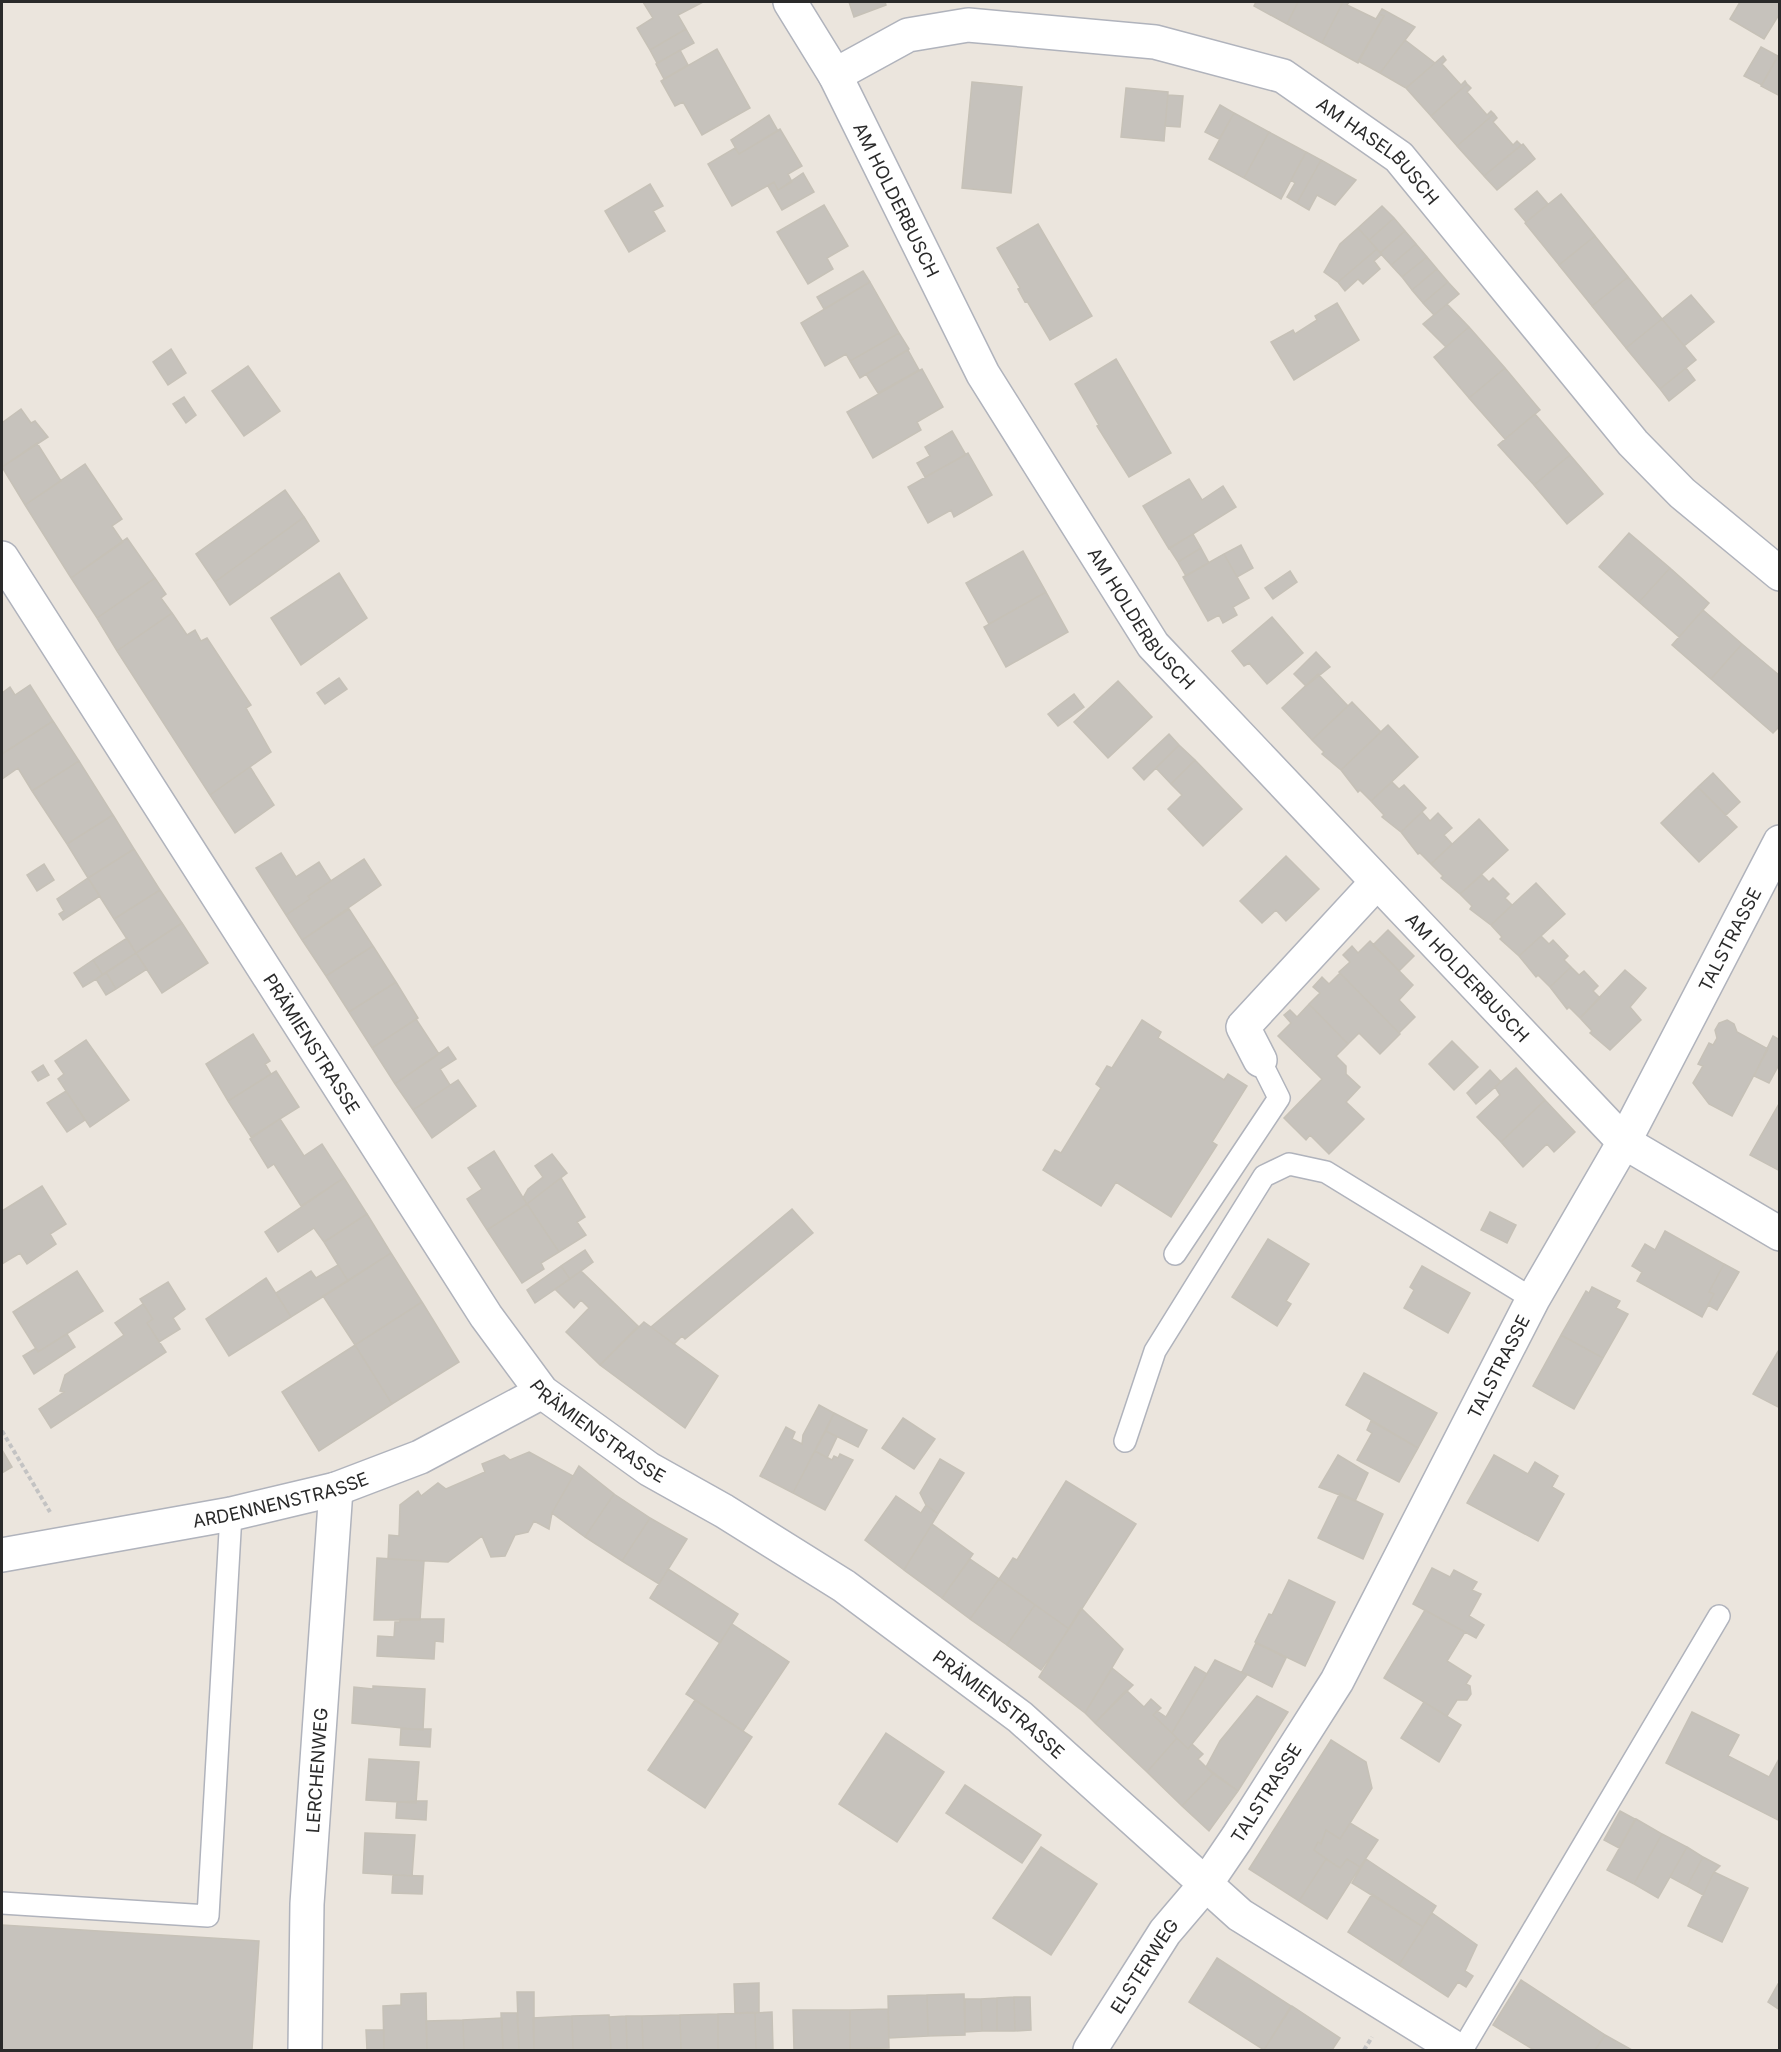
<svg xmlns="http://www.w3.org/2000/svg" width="1781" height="2052" viewBox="0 0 1781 2052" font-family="Inter,sans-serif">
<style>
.building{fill:#c6c2bc;stroke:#c6c1b7;stroke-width:1.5}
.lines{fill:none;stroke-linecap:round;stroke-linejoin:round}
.service-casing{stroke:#b0b3bc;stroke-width:24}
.minor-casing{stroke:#b0b3bc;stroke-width:36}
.tertiary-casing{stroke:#b0b3bc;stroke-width:36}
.path{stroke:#c3c3c3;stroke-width:4;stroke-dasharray:4.5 3;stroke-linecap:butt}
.service{stroke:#fff;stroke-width:21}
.minor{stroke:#fff;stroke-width:33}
.tertiary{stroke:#fff;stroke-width:33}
.labels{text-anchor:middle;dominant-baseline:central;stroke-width:6;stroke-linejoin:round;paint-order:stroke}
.street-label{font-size:18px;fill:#2a2a2a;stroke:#fff}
</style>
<rect width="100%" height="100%" fill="#ebe5dd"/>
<!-- building -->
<path class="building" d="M643 2H703L678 15 686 29 650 50 637 28 653 18Z
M849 2H885L886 5 854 17Z
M1256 2H1298L1287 24 1254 6Z
M1298 2H1343L1322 43 1287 24Z
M1343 2H1349L1347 5 1376 19 1379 14 1384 16 1358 63 1322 43Z
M1740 2H1780V13L1764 39 1730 19Z
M1382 9 1415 27 1380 73 1358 61 1384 16 1379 14Z
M686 29 694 43 657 63 650 50Z
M1405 40 1435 63 1406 88 1380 73Z
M1761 47 1778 56 1762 85 1744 76Z
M717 49 750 108 702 135 683 102 675 106 661 81Z
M680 50 688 65 664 79 656 64Z
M1443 56 1446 60 1442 64 1461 85 1465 81 1467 84 1431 116 1406 88Z
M1778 56 1780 57V96L1761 86Z
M972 82 1022 87 1011 193 962 188Z
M1467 84 1471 88 1467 92 1487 115 1491 111 1494 114 1457 146 1431 116Z
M1126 88 1168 92 1164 141 1121 137Z
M1168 95 1183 96 1180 127 1165 126Z
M1220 105 1234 113 1219 139 1205 132Z
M1234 113 1269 132 1244 178 1209 159Z
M1494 114 1497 118 1493 122 1513 145 1517 141 1521 145 1484 176 1457 146Z
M769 115 778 131 739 154 731 140Z
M780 129 802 166 788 174 792 182 778 190 774 182 732 206 708 164 735 148 739 154Z
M1269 132 1306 152 1281 199 1244 178Z
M1523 144 1535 159 1497 190 1484 176Z
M1306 152 1321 160 1297 203 1287 197 1295 183 1291 180Z
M1321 160 1356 180 1335 205 1317 195 1309 210 1297 203Z
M803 173 814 192 782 210 768 186 774 182 778 190Z
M650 184 663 206 653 211 665 231 629 252 605 211Z
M1537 191 1548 204 1526 222 1515 209Z
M1561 194 1595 236 1559 265 1525 223Z
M824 205 848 246 827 258 833 269 808 284 777 232Z
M1382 206 1394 218 1369 240 1358 228Z
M1394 218 1405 231 1380 253 1369 240Z
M1038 224 1092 316 1050 340 1027 301 1025 302 1018 289 1020 288 997 248Z
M1358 228 1377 249 1338 282 1324 272 1340 244Z
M1405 231 1416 244 1391 265 1380 253Z
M1595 236 1628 277 1592 306 1559 265Z
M1416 244 1427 257 1402 277 1391 265Z
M1377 249 1382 254 1374 261 1380 269 1363 284 1358 279 1345 291 1338 282Z
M1427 257 1437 269 1412 290 1402 277Z
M1437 269 1448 282 1423 303 1412 290Z
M863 271 870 282 824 309 817 297Z
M1628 277 1662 319 1626 348 1592 306Z
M870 282 899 333 850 361 846 354 825 366 801 323Z
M1448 282 1459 294 1434 315 1423 303Z
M1691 295 1714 322 1684 346 1662 319Z
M1337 303 1359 340 1294 380 1271 342 1293 330 1295 334 1317 320 1315 316Z
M1447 304 1469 327 1446 347 1423 324Z
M1662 319 1696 360 1660 389 1626 348Z
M1469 327 1505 368 1469 398 1434 357Z
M899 333 909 349 860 378 850 361Z
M171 349 186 373 168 385 153 362Z
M908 350 919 370 878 393 866 374Z
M1116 359 1171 453 1129 477 1097 426 1099 425 1075 384Z
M248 366 280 411 244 436 212 391Z
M1505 368 1540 410 1505 439 1469 398Z
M1686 368 1695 380 1669 401 1660 389Z
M922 369 943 407 917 422 921 430 873 458 847 412Z
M184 397 196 415 186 423 173 404Z
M21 409 31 423 35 421 48 437 2 467V423Z
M1535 414 1570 455 1534 485 1498 445Z
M952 431 966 455 925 477 917 463 930 456 925 447Z
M37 443 61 481 25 505 2 467Z
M968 453 992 495 954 517 951 510 928 523 908 487Z
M1570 455 1603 494 1567 524 1534 485Z
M85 464 122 519 112 526 123 542 71 578 25 505Z
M1189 479 1202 500 1223 486 1236 507 1169 549 1143 506Z
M285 490 304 517 215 582 196 554Z
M304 517 319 541 230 605 215 582Z
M1629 533 1670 568 1639 602 1599 567Z
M1193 534 1201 548 1178 562 1169 548Z
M127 538 155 578 97 618 71 578Z
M1241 545 1253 568 1237 577 1224 554Z
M1201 548 1209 563 1186 576 1178 562Z
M1023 551 1046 592 989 624 966 583Z
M1224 554 1249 598 1233 607 1237 615 1223 623 1219 615 1208 621 1183 577Z
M1670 568 1709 603 1679 637 1639 602Z
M1290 571 1297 582 1273 599 1265 588Z
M339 573 367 618 301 665 271 618Z
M155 578 166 594 161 598 172 613 117 651 97 618Z
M1046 592 1068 632 1006 667 984 627Z
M1703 610 1742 644 1711 679 1672 645Z
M172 613 187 635 195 630 201 641 207 638 251 705 246 708 271 752 210 795 117 651Z
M1272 617 1303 653 1267 684 1249 663 1244 666 1232 651Z
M1742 644 1780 676V726L1773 733 1711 679Z
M1316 652 1330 667 1306 686 1294 674Z
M1318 674 1348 706 1312 740 1282 708Z
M339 678 347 689 325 704 317 693Z
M1118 681 1152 717 1108 758 1074 722Z
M30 685 53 721 2 754V693L10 687 15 695Z
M1074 694 1084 707 1058 726 1048 714Z
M1352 702 1381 732 1341 770 1322 754 1324 752 1312 740Z
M53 721 79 761 32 791 18 768 2 779V754Z
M1388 725 1418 757 1371 801 1360 790 1358 792 1341 770Z
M1169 734 1179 745 1144 780 1133 768Z
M1179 745 1195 760 1171 784 1156 768Z
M1195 760 1242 809 1203 846 1168 809 1182 795 1171 784Z
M79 761 113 815 67 844 32 791Z
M250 767 274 805 235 833 210 795Z
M1713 773 1740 802 1726 815 1698 787Z
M1392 782 1399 789 1404 785 1426 808 1401 832 1382 817 1384 815 1371 801Z
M1698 787 1737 827 1699 862 1661 823Z
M1422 812 1430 821 1438 813 1452 828 1444 835 1452 844 1431 864 1420 853 1418 854 1401 832Z
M113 815 134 849 88 878 67 844Z
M1479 819 1508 850 1460 894 1441 878 1443 876 1431 864Z
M134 849 160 890 114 919 88 878Z
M281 853 296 877 319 862 331 881 308 896 310 899 286 915 256 868Z
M1286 856 1319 889 1286 921 1276 910 1262 923 1240 901Z
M364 859 381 885 302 940 286 915 310 899 308 896Z
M44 864 54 880 37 891 27 875Z
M1482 875 1489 882 1493 878 1509 894 1505 898 1512 905 1491 925 1470 909 1472 906 1460 894Z
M88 878 100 896 63 920 59 914 64 911 57 899Z
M1536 883 1565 914 1519 956 1500 939 1502 937 1491 925Z
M160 890 182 923 136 953 114 919Z
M349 909 373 946 326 976 302 940Z
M182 923 208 963 162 993 136 953Z
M1388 930 1414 956 1399 971 1373 945Z
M1541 936 1549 944 1553 940 1568 956 1564 960 1571 967 1550 987 1538 975 1536 977 1519 956Z
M127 938 136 953 103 975 93 960Z
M1370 941 1413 985 1399 1000 1415 1017 1399 1033 1339 972 1350 962 1343 955 1352 946 1358 953Z
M373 946 396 982 349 1012 326 976Z
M136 953 147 969 116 989 106 972Z
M93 960 103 975 83 987 74 973Z
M1571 967 1579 975 1584 971 1598 986 1593 991 1600 998 1580 1018 1569 1007 1567 1009 1550 987Z
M1625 970 1646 988 1630 1007 1641 1020 1610 1050 1590 1033 1592 1031 1580 1018Z
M106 972 116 989 106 995 96 979Z
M1340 973 1400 1034 1380 1054 1359 1033 1348 1044 1309 1004 1320 993 1313 987 1322 977 1329 984Z
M396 982 418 1018 372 1048 349 1012Z
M1309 1004 1348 1044 1336 1056 1346 1066V1074L1360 1087 1346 1102 1364 1119 1329 1154 1310 1135 1306 1140 1284 1118 1322 1079 1278 1036 1291 1023 1284 1015 1290 1010 1297 1017Z
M416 1019 439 1054 395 1084 372 1048Z
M1142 1020 1161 1032 1158 1038 1224 1080 1228 1074 1247 1086 1212 1142 1217 1145 1171 1217 1116 1182 1101 1206 1043 1170 1055 1150 1061 1153 1101 1088 1096 1084 1107 1066 1112 1068Z
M1727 1020 1734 1024 1737 1032 1768 1049 1732 1116 1709 1104 1693 1083 1703 1066 1698 1064 1709 1043 1713 1045 1717 1038 1715 1030 1719 1023Z
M253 1034 270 1061 265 1064 271 1074 228 1101 206 1064Z
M1773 1036 1780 1040V1063L1769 1083 1754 1076Z
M86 1040 129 1100 90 1127 58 1079 64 1074 55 1061Z
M1452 1041 1478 1067 1454 1090 1429 1064Z
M448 1047 456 1059 440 1069 450 1085 413 1110 395 1084Z
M43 1065 49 1075 38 1081 32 1072Z
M1516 1068 1545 1100 1501 1142 1477 1117 1500 1095 1495 1087Z
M1490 1070 1501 1082 1476 1104 1467 1093Z
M276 1071 299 1107 251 1137 228 1101Z
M458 1080 476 1106 432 1138 413 1110Z
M66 1091 85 1120 67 1132 47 1103Z
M1545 1100 1575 1132 1554 1152 1547 1144 1523 1167 1501 1142Z
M1780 1102V1171L1750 1155Z
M280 1119 304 1156 322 1144 344 1178 301 1206 274 1164 268 1168 250 1139Z
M494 1151 527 1204 487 1230 467 1199 482 1189 468 1168Z
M552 1154 567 1173 527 1204 523 1198 528 1189 543 1177 535 1166Z
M344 1178 367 1214 324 1242 314 1228 278 1252 265 1232Z
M561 1178 585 1217 577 1222 586 1235 559 1252 527 1204Z
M42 1186 66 1224 50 1234 56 1244 27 1264 20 1253 2 1264V1211Z
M527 1204 559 1252 541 1263 544 1269 522 1283 487 1230Z
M792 1209 813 1233 685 1339 682 1336 674 1344 651 1327Z
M1490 1212 1516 1225 1507 1243 1481 1230Z
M367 1214 391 1253 348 1281 324 1242Z
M1665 1231 1724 1264 1709 1292 1714 1294 1702 1317 1637 1281 1642 1272 1632 1266 1645 1244 1655 1250Z
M1268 1239 1309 1264 1286 1301 1291 1304 1277 1326 1232 1297Z
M585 1250 593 1262 570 1279 561 1266Z
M391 1253 422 1302 355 1345 323 1296Z
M1724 1264 1739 1272 1717 1310 1708 1305 1714 1294 1709 1292Z
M338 1265 348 1281 291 1317 276 1293 311 1271 316 1278Z
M561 1266 570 1279 535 1303 527 1290Z
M1422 1266 1470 1293 1448 1333 1404 1308 1414 1290 1410 1287Z
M77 1271 103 1311 38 1352 13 1312Z
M581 1271 638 1326 600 1365 566 1332 589 1308 581 1300 574 1308 555 1289Z
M266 1278 291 1317 229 1356 206 1319Z
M168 1282 185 1309 173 1318 180 1329 159 1342 147 1323 153 1319 140 1299Z
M1592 1287 1620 1301 1616 1308 1628 1314 1603 1358 1561 1335 1586 1291 1589 1293Z
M422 1302 459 1362 392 1404 355 1345Z
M143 1304 153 1319 147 1323 166 1352 51 1428 39 1409 64 1392 60 1391 65 1375 124 1335 115 1323Z
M644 1322 718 1376 685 1428 600 1365Z
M67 1334 75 1347 34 1374 23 1356 36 1348 38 1352Z
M1561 1335 1603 1358 1574 1409 1533 1386Z
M355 1345 392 1404 319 1451 282 1392Z
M1780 1348V1408L1753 1394Z
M1364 1373 1437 1413 1418 1448 1346 1405Z
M819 1405 834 1413 793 1493 760 1476 786 1427 795 1432 792 1439 802 1444 803 1435Z
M834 1413 867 1430 858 1447 826 1431Z
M903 1418 935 1439 914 1469 882 1448Z
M1371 1421 1418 1448 1399 1482 1357 1460 1372 1433 1367 1430Z
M826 1431 837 1437 827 1458 815 1451Z
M2 1450 12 1467 2 1473Z
M815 1451 832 1460 834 1456 838 1458 840 1454 853 1460 825 1510 793 1493Z
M529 1452 573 1476 552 1513 549 1529 534 1521 528 1532 515 1535 505 1556 491 1557 482 1536 448 1562 388 1559 389 1535 399 1536 400 1505 418 1491 421 1496 438 1483 446 1489 485 1472 482 1464 504 1455 510 1460Z
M1338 1455 1368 1473 1355 1501 1319 1487Z
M1494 1455 1528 1474 1535 1462 1558 1476 1552 1487 1564 1494 1538 1541 1467 1503Z
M940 1459 964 1473 938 1514 926 1505 920 1493Z
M579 1466 614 1494 585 1537 552 1513Z
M1066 1481 1136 1524 1069 1629 999 1579 1013 1558 1017 1560Z
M1340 1493 1383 1514 1363 1559 1318 1538Z
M614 1494 650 1518 622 1561 585 1537Z
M896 1496 921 1513 926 1505 938 1514 904 1570 865 1540Z
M650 1518 687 1539 659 1584 622 1561Z
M932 1524 973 1554 942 1598 904 1570Z
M377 1558 424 1561 420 1620H374Z
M970 1559 999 1579 970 1619 942 1598Z
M1432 1568 1450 1577 1454 1570 1477 1582 1472 1590 1481 1594 1469 1616 1484 1625 1476 1638 1413 1604Z
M668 1569 738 1614 720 1643 650 1598Z
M999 1579 1035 1605 1007 1645 970 1619Z
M1289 1580 1335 1602 1305 1666 1255 1642 1269 1614 1272 1615Z
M1035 1605 1069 1629 1041 1670 1007 1645Z
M1081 1608 1123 1649 1085 1713 1039 1677Z
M1425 1610 1465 1632 1447 1661 1471 1676 1466 1684 1470 1686 1471 1694 1467 1700H1457L1447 1716 1384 1678Z
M400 1619H444L443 1642 435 1641 434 1659 377 1656 378 1636 394 1637 395 1622H400Z
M732 1624 789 1662 743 1731 686 1694Z
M1256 1643 1286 1658 1272 1687 1242 1672Z
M1215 1660 1247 1675 1188 1749 1172 1733Z
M1195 1667 1207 1674 1172 1733 1153 1715 1157 1711 1166 1717Z
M1112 1668 1133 1685 1095 1723 1085 1713Z
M373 1686 425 1689 423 1730 352 1723 354 1687 373 1689Z
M1126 1690 1144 1707 1151 1699 1161 1708 1153 1715 1177 1738 1147 1772 1095 1723Z
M1257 1696 1288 1712 1238 1791 1206 1767 1220 1741Z
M695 1700 752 1737 705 1808 648 1770Z
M1424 1702 1461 1725 1439 1762 1401 1738Z
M1692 1712 1739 1735 1728 1756 1769 1777 1780 1757V1821L1666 1763Z
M401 1729H431L430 1747 400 1745Z
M886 1733 944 1772 897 1842 839 1804Z
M1177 1738 1188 1749 1192 1744 1203 1754 1198 1759 1213 1774 1182 1806 1147 1772Z
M1331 1740 1366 1762 1372 1788 1340 1839 1326 1830 1321 1844 1318 1842 1314 1850 1326 1859 1299 1901 1249 1869Z
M369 1759 419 1762 416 1803 366 1800Z
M1213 1774 1238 1791 1209 1831 1182 1806Z
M965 1785 1041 1835 1022 1863 946 1813Z
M417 1801H427L426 1820 396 1818 397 1802Z
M1620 1811 1635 1819 1619 1848 1604 1840Z
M1636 1819 1662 1834 1634 1884 1607 1870Z
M1350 1823 1378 1840 1360 1867 1347 1859 1340 1868 1314 1850 1318 1842 1321 1844 1326 1830 1340 1839Z
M365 1833 415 1835 412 1876 363 1873Z
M1662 1834 1687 1847 1658 1898 1634 1884Z
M1041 1847 1097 1884 1051 1955 993 1918Z
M1687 1847 1703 1857 1687 1886 1670 1877Z
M1703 1857 1720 1866 1714 1872 1703 1895 1687 1886Z
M1326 1859 1340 1868 1347 1859 1360 1867 1327 1919 1299 1901Z
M1366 1859 1436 1906 1423 1927 1352 1883Z
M1714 1872 1748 1888 1722 1942 1688 1926Z
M393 1875 423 1876 422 1894 392 1893Z
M1372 1894 1423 1927 1399 1965 1348 1932Z
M1432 1913 1477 1945 1465 1971 1473 1976 1466 1987 1458 1982 1448 1997 1399 1965Z
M2 1925 259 1941 252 2050H2Z
M1217 1958 1291 2006 1264 2050 1189 2002Z
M1521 1980 1605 2035 1595 2050H1534L1493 2025Z
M759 1983V2012L735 2013 734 1984Z
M1778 1984 1780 1985V2010L1768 2002Z
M517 1992H534V2050H519Z
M426 1993 427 2050H384L383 2006 401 2005V1994Z
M964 1994 965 2035 928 2036 927 1995Z
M927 1995 928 2036 889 2038 888 1996Z
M1014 1997 1015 2031H997V1998Z
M1014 1997H1030L1031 2030 1015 2031Z
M997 1998V2031H982L981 1999Z
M965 1999H981L982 2031 965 2032Z
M1292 2006 1340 2038 1332 2050H1264Z
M888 2009 889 2048 850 2049V2010Z
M793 2010H850V2049L794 2050Z
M772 2012 773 2050H756L755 2013Z
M501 2013H517L519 2050H503Z
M755 2013 756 2050H718V2014Z
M718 2014V2050H681L680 2015Z
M609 2015 611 2050H573L572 2016Z
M680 2015 681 2050H643L642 2016Z
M572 2016 573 2050H534L533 2018Z
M626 2016 627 2050H611L609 2017Z
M626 2016H642L643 2050H627Z
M502 2018 503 2050H464L463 2020Z
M463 2020 464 2050H427L426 2021Z
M366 2030H384V2050H367Z
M1605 2035 1632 2050H1595Z"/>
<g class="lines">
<defs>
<path id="service" d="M1175 1254 1279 1098 1260 1060
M1125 1441 1155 1351 1264 1176 1289 1164 1326 1172 1533 1299
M2 1903 208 1916 231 1514
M1462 2050 1719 1616"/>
<g id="minor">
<path id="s1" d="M790 2 835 75 983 374 1153 645 1624 1142 1780 1234"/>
<path id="s2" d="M835 75 908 35 968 25 1155 42 1283 76 1399 157 1633 443 1682 493 1780 574"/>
<path d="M1260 1060 1243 1027 1377 882"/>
<path id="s3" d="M2 1555 231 1514 336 1489 420 1457 542 1392"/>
<path id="s4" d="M305 2050 307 1904 336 1489"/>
<path id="s5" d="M1090 2050 1165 1932 1205 1885 1237 1838 1337 1681 1533 1299 1624 1142 1780 842"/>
</g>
<g id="tertiary">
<path id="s6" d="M2 558 486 1316 542 1392 649 1469 724 1511 844 1586 1020 1717 1240 1915 1458 2050"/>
</g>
</defs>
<!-- service casing -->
<use href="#service" class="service-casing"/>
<!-- minor casing -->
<use href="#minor" class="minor-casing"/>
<!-- tertiary casing -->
<use href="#tertiary" class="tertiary-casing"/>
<!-- path -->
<path class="path" d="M2 1431 50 1512
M1364 2050 1372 2037"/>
<!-- service -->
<use href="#service" class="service"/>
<!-- minor -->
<use href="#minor" class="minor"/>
<!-- tertiary -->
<use href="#tertiary" class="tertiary"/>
</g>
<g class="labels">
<!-- street labels -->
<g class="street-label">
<text stroke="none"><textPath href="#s2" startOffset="586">AM HASELBUSCH</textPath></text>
<text stroke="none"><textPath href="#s1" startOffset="225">AM HOLDERBUSCH</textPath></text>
<text stroke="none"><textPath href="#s1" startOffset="711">AM HOLDERBUSCH</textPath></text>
<text stroke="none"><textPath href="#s5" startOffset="1284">TALSTRASSE</textPath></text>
<text stroke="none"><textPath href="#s1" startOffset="1197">AM HOLDERBUSCH</textPath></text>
<text stroke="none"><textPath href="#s6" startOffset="576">PRÄMIENSTRASSE</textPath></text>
<text stroke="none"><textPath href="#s5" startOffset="798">TALSTRASSE</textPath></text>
<text stroke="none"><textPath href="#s6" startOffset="1062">PRÄMIENSTRASSE</textPath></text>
<text stroke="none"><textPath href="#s3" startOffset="284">ARDENNENSTRASSE</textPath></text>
<text stroke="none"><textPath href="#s6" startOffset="1548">PRÄMIENSTRASSE</textPath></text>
<text stroke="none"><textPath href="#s4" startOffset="280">LERCHENWEG</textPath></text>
<text stroke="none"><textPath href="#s5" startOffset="312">TALSTRASSE</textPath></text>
<text stroke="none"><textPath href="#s5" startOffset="100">ELSTERWEG</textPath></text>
</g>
</g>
<!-- border -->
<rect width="1781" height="2052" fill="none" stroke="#2a2a2a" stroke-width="6"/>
</svg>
